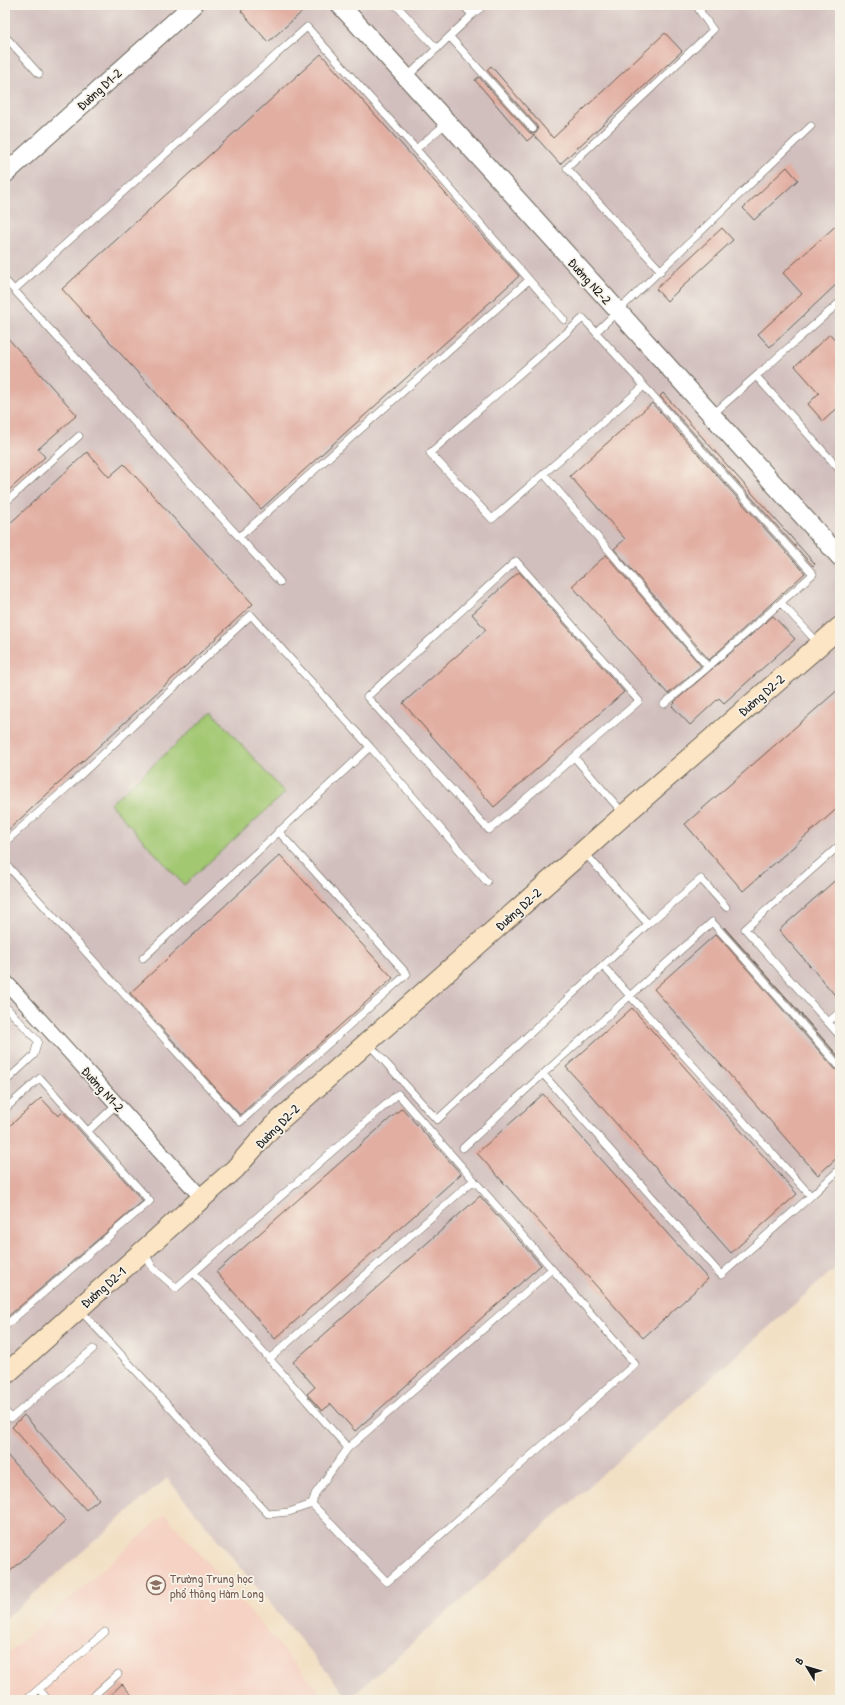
<svg xmlns="http://www.w3.org/2000/svg" width="845" height="1705" viewBox="0 0 845 1705" font-family="'Patrick Hand',sans-serif">
<style>
.built{fill:#f5d2c3}
.industrial{fill:#d1bfbd}
.green{fill:#a2c872;stroke:#5f7247}
.building{fill:#e2aea2}
.lines{fill:none;stroke-linecap:round;stroke-linejoin:round}
.service-casing{stroke:#676157;stroke-width:8}
.minor-casing{stroke:#676157;stroke-width:16}
.tertiary-casing{stroke:#676157;stroke-width:20}
.secondary-casing{stroke:#676157;stroke-width:22}
.service{stroke:#fff;stroke-width:7}
.minor{stroke:#fff;stroke-width:14}
.tertiary{stroke:#fff;stroke-width:18}
.secondary{stroke:#fce5c4;stroke-width:20}
.labels{text-anchor:middle;dominant-baseline:central;stroke-width:3.5;stroke-linejoin:round;paint-order:stroke}
.street-label{font-size:13px;fill:#1c1c1c;stroke:#f7f3e8}
.education-label{font-size:13px;fill:#785e54;stroke:#f7f3e8;text-anchor:start}
</style>
<rect width="100%" height="100%" fill="#f7f3e8"/>
<filter id="ink" filterUnits="userSpaceOnUse"><feTurbulence type="fractalNoise" baseFrequency=".025" numOctaves="2"/><feDisplacementMap in="SourceGraphic" scale="8" xChannelSelector="R" yChannelSelector="G"/><feConvolveMatrix kernelMatrix="1 2 1 2 8 2 1 2 1" color-interpolation-filters="sRGB"/></filter>
<filter id="wash" filterUnits="userSpaceOnUse"><feTurbulence type="fractalNoise" baseFrequency=".012" numOctaves="4" result="noise"/><feDisplacementMap in="SourceGraphic" scale="16" xChannelSelector="R" yChannelSelector="G"/><feGaussianBlur stdDeviation="0.9" result="paint"/><feColorMatrix in="noise" values="0 0 0 0 0 0 0 0 0 0 0 0 0 0 0 0 0 1.4 0 .05"/><feComposite in="paint" operator="in"/></filter>
<g filter="url(#wash)">
<rect width="100%" height="100%" fill="#f2e0c5"/>
<!-- built -->
<path class="built" d="M165 1514 327 1700H5V1656Z"/>
<!-- industrial -->
<path class="industrial" d="M5 5H840V1264L349 1699 167 1478 5 1619Z"/>
<!-- green -->
<path class="green" d="M212 712 285 793 184 885 110 804Z"/>
<g id="blocks">
<!-- building -->
<path class="building" d="M248 5H310L268 42 241 11Z
M665 33 682 51 560 164 534 135 527 141 475 80 479 77 529 132 532 134 536 133 538 130 537 126 487 70 491 66 553 138Z
M321 54 519 276 261 509 62 289Z
M787 167 798 180 754 220 743 208Z
M840 222V281L770 347 758 334 802 294 783 273Z
M722 228 733 240 667 301 656 289Z
M830 334 840 345V406L823 421 808 404 819 393 795 366Z
M5 335 77 415 38 449 45 457 5 494Z
M663 393 815 564 813 566 660 396Z
M652 403 805 573 709 660 614 549 625 539 570 476Z
M87 452 109 477 124 464 253 604 5 833V528Z
M606 555 701 666 668 694 572 586Z
M519 572 624 692 494 807 403 703 486 630 472 614Z
M773 616 795 639 724 703 719 698 690 725 672 706 675 703 674 702Z
M840 688V806L743 891 685 824Z
M280 855 393 978 240 1115 130 993Z
M840 876V1001L779 930Z
M724 927 840 1058V1059L724 928Z
M716 934 836 1070 840 1072V1155L818 1175 654 989Z
M632 1008 797 1194 731 1253 566 1067Z
M543 1094 708 1279 643 1338 477 1153Z
M41 1098 58 1116 63 1112 143 1201 5 1319V1130Z
M402 1108 461 1174 275 1339 216 1272Z
M480 1196 541 1265 355 1431 331 1404 322 1411 307 1394 315 1387 293 1362Z
M24 1415 99 1499 86 1510 12 1427Z
M5 1453 66 1521 5 1576Z
M122 1684 136 1700H105Z"/>
</g>
</g>
<g filter="url(#ink)">
<use href="#blocks" fill-opacity="0" stroke="#676157" stroke-width="1"/>
<g class="lines">
<defs>
<path id="service" d="M396 5 437 49
M472 15 484 5
M5 36 39 74
M450 37 533 129
M407 77 472 15 463 5
M416 149 448 122
M661 271 567 168 713 30 699 10 705 5
M5 280 280 582
M14 290 307 27 416 149 564 320
M596 332 811 126
M756 376 840 470
M644 386 492 519 430 453 583 318 813 574 708 667 664 704
M712 415 840 302
M544 474 708 667
M5 503 79 436
M239 537 529 280
M781 603 819 644
M370 747 487 882
M574 757 489 830 367 697 516 561 639 701 574 757 624 814
M5 842 70 785 251 615 370 747 143 958
M840 845 745 929 840 1036
M5 863 240 1122 407 974 278 831
M648 924 701 879 726 907
M5 1006 38 1041 34 1055 5 1082
M828 1022 840 1012
M368 1043 437 1120 648 924 584 852
M543 1074 712 922 840 1067
M5 1109 40 1078 150 1201 5 1326
M88 1131 117 1104
M463 1148 543 1074 721 1275 811 1196 603 966
M811 1196 840 1169
M144 1252 153 1268 176 1288 398 1094 552 1269 348 1448 194 1273
M80 1310 268 1514 289 1512 312 1504
M269 1359 474 1180
M5 1411 11 1418 93 1349
M348 1448 315 1494 312 1504 387 1582 635 1364 552 1269
M39 1689 48 1700
M26 1700 105 1632
M89 1700 118 1674"/>
<path id="minor" d="M5 981 202 1198"/>
<path id="tertiary" d="M340 5C508 187 673 373 840 557
M5 174 193 5"/>
<path id="secondary" d="M5 1375 202 1198 235 1169 272 1127 624 815 840 627"/>
</defs>
<!-- service casing -->
<use href="#service" class="service-casing"/>
<!-- minor casing -->
<use href="#minor" class="minor-casing"/>
<!-- tertiary casing -->
<use href="#tertiary" class="tertiary-casing"/>
<!-- secondary casing -->
<use href="#secondary" class="secondary-casing"/>
<!-- service -->
<use href="#service" class="service"/>
<!-- minor -->
<use href="#minor" class="minor"/>
<!-- tertiary -->
<use href="#tertiary" class="tertiary"/>
<!-- secondary -->
<use href="#secondary" class="secondary"/>
</g>
</g>
<!-- icons -->
<defs>
<symbol id="school-ring" viewBox="-11 -11 22 22"><circle r="9.5" fill="#f7f3e8" stroke="#8d6e63" stroke-width="1.5"/><path d="M0-5L7-2L0 1L-7-2ZM-4 1L0 2.5L4 1V4Q0 6-4 4Z" fill="#8d6e63"/></symbol>
</defs>
<g fill-rule="evenodd">
<use href="#school-ring" x="145" y="1574" width="22" height="22"/>
</g>
<g class="labels">
<!-- street labels -->
<g class="street-label">
<text transform="translate(99 89) rotate(-42)">Đường D1-2</text>
<text transform="translate(590 281) rotate(48)">Đường N2-2</text>
<text transform="translate(761 695) rotate(-41)">Đường D2-2</text>
<text transform="translate(518 909) rotate(-42)">Đường D2-2</text>
<text transform="translate(103 1089) rotate(48)">Đường N1-2</text>
<text transform="translate(277 1126) rotate(-45)">Đường D2-2</text>
<text transform="translate(103 1287) rotate(-41)">Đường D2-1</text>
</g>
<!-- education labels -->
<g class="education-label">
<text x="170" y="1578">Trường Trung học<tspan x="170" dy="15">phổ thông Hàm Long</tspan></text>
</g>
</g>
<!-- margin -->
<rect width="845" height="1705" fill="none" stroke="#f7f3e8" stroke-width="20"/>
<!-- north arrow -->
<g transform="translate(807 1667) rotate(308)" stroke="#f7f3e8" stroke-width="3" paint-order="stroke">
<path d="M0-3L7 15L0 10L-7 15Z" fill="#1c1c1c"/>
<text y="-6" font-size="11" font-weight="bold" text-anchor="middle" fill="#1c1c1c">B</text>
</g>
</svg>
